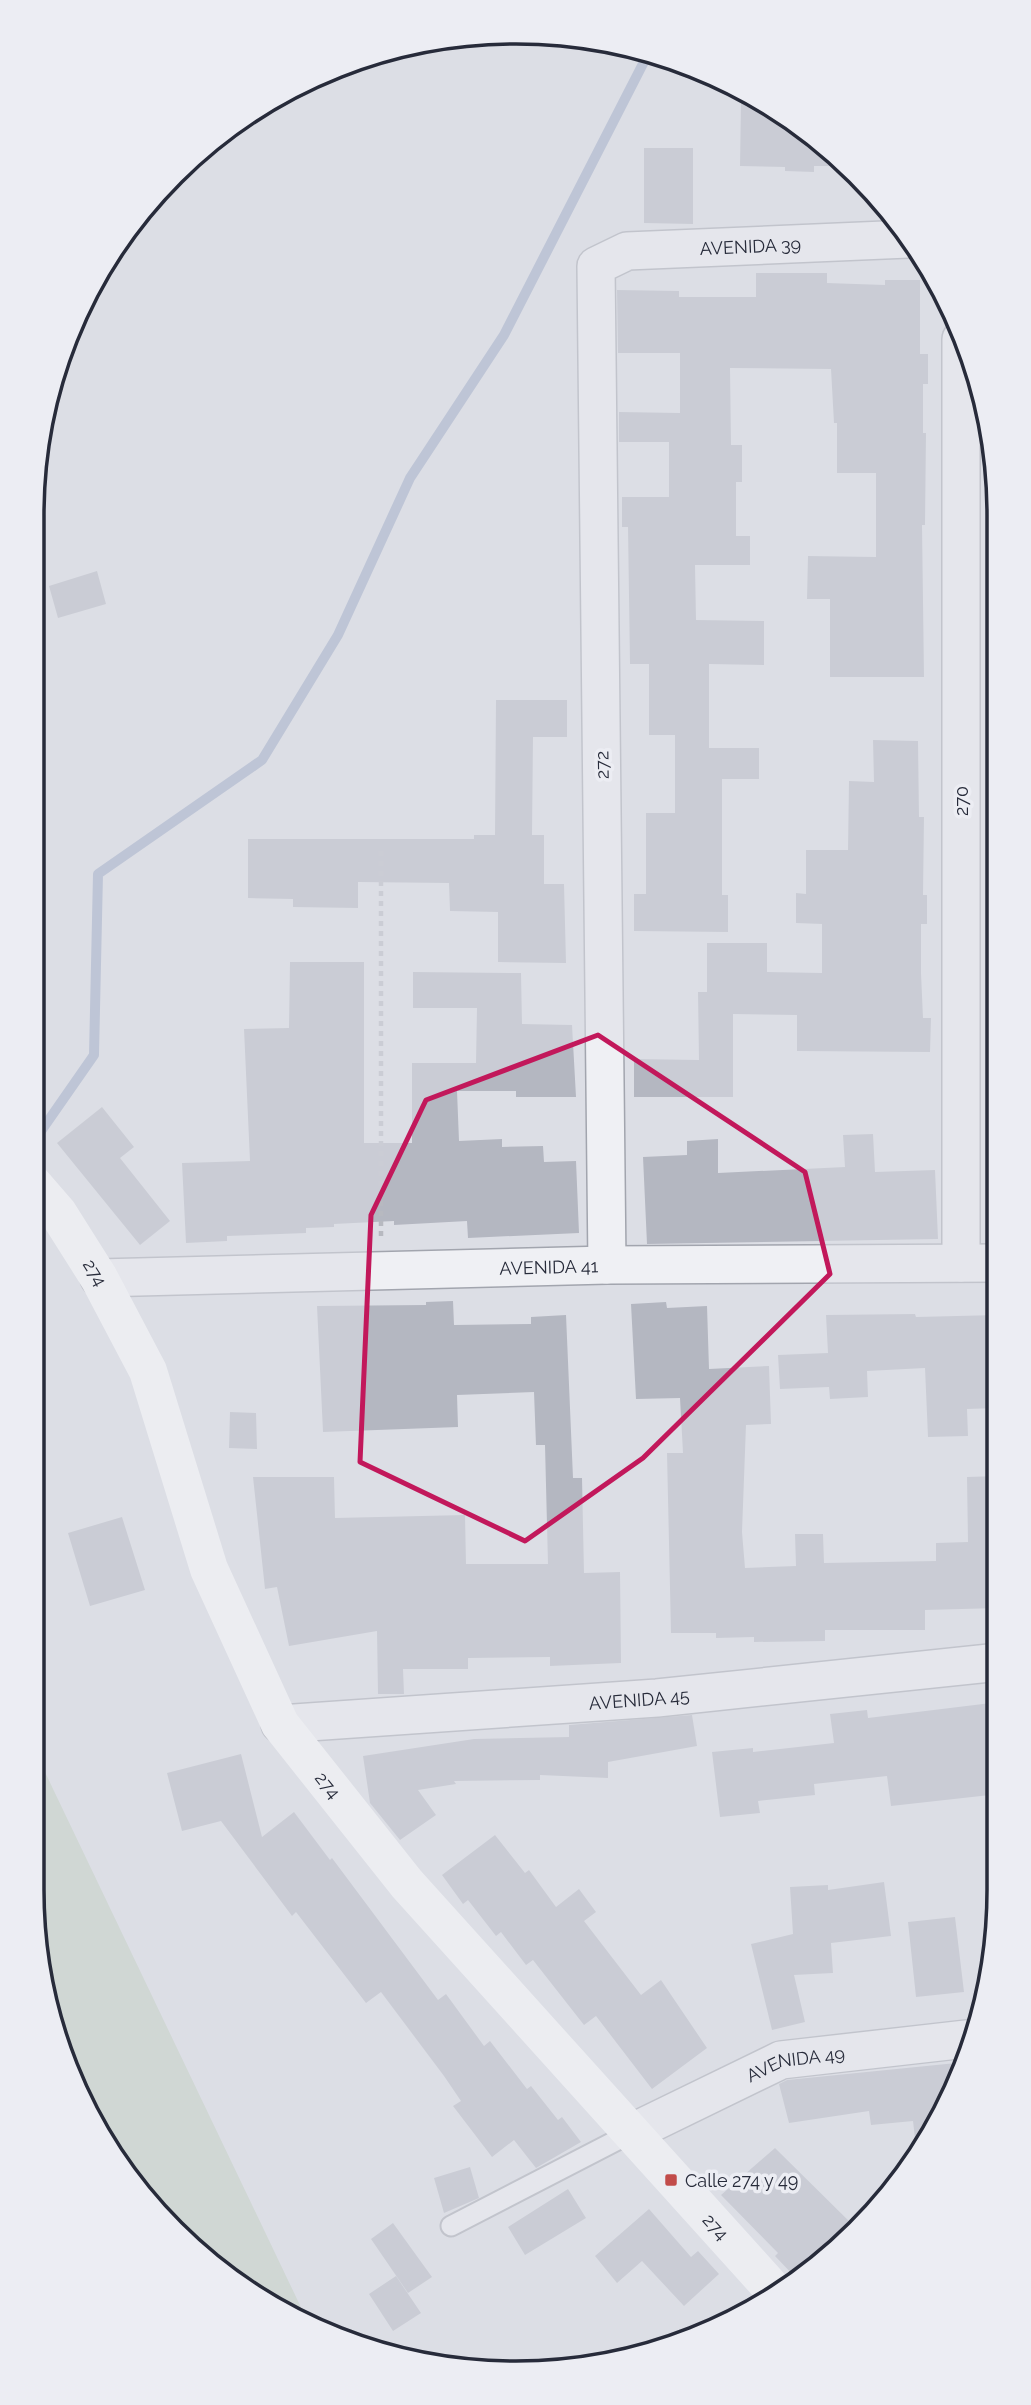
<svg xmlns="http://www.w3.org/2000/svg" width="1031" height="2405" viewBox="0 0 1031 2405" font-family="Raleway,sans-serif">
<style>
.green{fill:#c0cebe}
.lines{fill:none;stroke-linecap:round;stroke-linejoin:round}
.stream{stroke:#9aa7c3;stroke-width:10}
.building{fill:#b4b7c1}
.lane-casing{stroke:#a2a5ae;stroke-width:23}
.street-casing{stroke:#a2a5ae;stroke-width:40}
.path{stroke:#b7b9c0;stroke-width:4.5;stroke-dasharray:5 5;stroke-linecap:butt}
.lane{stroke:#eff0f4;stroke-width:19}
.street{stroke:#eff0f4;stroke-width:37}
.secondary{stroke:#fff;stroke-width:38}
.marked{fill:none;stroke:#c2185b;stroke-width:5;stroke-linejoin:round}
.poi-dot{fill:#c24c4a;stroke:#ecedf3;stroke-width:2.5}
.labels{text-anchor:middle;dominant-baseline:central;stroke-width:7;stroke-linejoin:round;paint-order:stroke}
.street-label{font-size:18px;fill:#272b3a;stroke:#ecedf3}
.poi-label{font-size:18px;fill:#272b3a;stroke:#ecedf3;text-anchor:start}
.rim{fill:none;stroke:#272b3a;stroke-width:3.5}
</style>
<rect width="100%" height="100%" fill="#dcdee5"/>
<!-- green -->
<path class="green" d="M32 1745 308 2322 274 2309 151 2208 96 2131 57 2045 32 1889Z"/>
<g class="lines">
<!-- stream -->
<path class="stream" d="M32 1141 39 1134 94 1055 98 874 262 760 338 635 410 478 504 335 649 52"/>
</g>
<!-- building -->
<path class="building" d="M741 101H760L785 113 845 166H814V172L785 171V167L740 166Z
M644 148H693V224L644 223Z
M756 273H827V283L885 285V280H920V354H928V384H923V433H926L925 525H922L924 677H830V599H807L808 556 876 557V473H837V423H834L831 369 730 368 731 445H742V482H736V536H750V565H695L696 620 764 621V665L709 664V748H759V779H722V895H728V932L634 931V894H646V813H675V735H649V664H630L628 527H622V497H669V442H619V412L680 413V353H618L617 290 679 291V297H756Z
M97 571 106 604 58 618 49 586Z
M496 700H567V737H533L532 835H544V884H564L566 963 498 962V912L450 911 449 883 358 882V908L293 907V899L248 898V839H474V835H495Z
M873 740 918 741 919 817H924L923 895H927V924H921V973L923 1018H931L930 1052 797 1051V1015L733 1014V1097H634V1059L699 1060 698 992H707V943H767V972L822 973V924L796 923V893L806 894V850H848L849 781 874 782Z
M290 962H364V1143H412V1063H476L477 1008H413V972L521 973 522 1024 572 1025 576 1097H516V1091H457L459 1141 502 1139V1147L543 1146 544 1162 576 1161 579 1233 468 1238 467 1221 394 1225V1221L334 1224V1227L306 1228V1233L227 1236V1241L186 1243 182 1163 250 1161 244 1029 289 1028Z
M102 1107 134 1147 120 1158 170 1221 140 1245 57 1143Z
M873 1134 875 1172 935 1170 938 1239 647 1244 643 1157 687 1155V1141L718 1139V1173L845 1167 843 1135Z
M453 1301 454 1325 531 1324V1317L566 1315 573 1478H582L584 1573 620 1572 621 1663 550 1666V1657L468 1658V1669H403L404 1694H378L377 1631 289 1646 277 1587 265 1589 253 1477H334L335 1518 465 1515 466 1564H548L545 1445H536L534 1392 457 1395 458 1427 323 1432 317 1306 426 1305V1302Z
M666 1302 667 1308 707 1306 709 1369 769 1366 771 1424 746 1425 742 1532 745 1568 796 1566 795 1534H823L824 1563 936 1561V1543L968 1542 967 1477 998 1476 999 1608 925 1610V1630H825V1641L754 1642V1637L716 1638V1633H671L667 1453H683L680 1398 636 1399 631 1304Z
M915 1314 916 1317 998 1315V1408L967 1409 968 1436 928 1437 925 1368 867 1371 868 1397 830 1399 829 1387 780 1389 778 1355 828 1353 826 1315Z
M230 1412 256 1413 257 1449 229 1448Z
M122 1517 145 1590 90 1606 68 1533Z
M991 1703 999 1794 891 1806 887 1776 814 1784 815 1795 758 1801 760 1813 720 1817 712 1752 753 1748V1752L834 1743 830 1714 867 1710 868 1718Z
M692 1715 697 1746 608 1762V1778L540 1775V1780L454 1781 456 1784 418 1790 436 1815 400 1840 370 1803 363 1756 474 1739 569 1737V1725Z
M241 1754 262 1837 294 1812 330 1860 332 1858 438 2000 446 1994 484 2046 490 2041 527 2089 531 2086 558 2120 562 2117 581 2142 536 2168 514 2140 492 2157 453 2106 461 2101 444 2076 381 1992 366 2003 296 1912 292 1916 221 1821 182 1831 167 1773Z
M495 1835 525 1873 529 1870 556 1907 579 1889 596 1912 584 1921 641 1995 661 1980 707 2048 652 2089 596 2016 584 2025 533 1960 526 1965 501 1932 496 1936 468 1900 463 1904 442 1875Z
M884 1882 891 1936 831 1943 833 1973 794 1975 805 2022 772 2030 751 1944 793 1934 790 1887 828 1885V1890Z
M955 1917 964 1992 916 1997 908 1922Z
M966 2062 935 2131 917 2156 913 2121 871 2125 869 2111 789 2123 779 2084 787 2080Z
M775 2148 856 2228 795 2277 775 2256 778 2253 721 2195Z
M470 2167 479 2198 444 2213 434 2178Z
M568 2189 586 2218 525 2255 508 2227Z
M649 2209 691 2257 698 2251 719 2274 684 2306 642 2261 617 2283 595 2256Z
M393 2223 432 2277 408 2293 371 2239Z
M396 2276 421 2313 393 2331 369 2294Z"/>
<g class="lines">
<defs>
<path id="lane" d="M451 2226 631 2133"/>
<g id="street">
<path d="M961 339V1263"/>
<path id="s1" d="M607 1265 596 266 627 251 908 239"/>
<path id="s2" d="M99 1278 607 1265 998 1263"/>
<path id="s3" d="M280 1724 657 1698 999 1662"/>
<path id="s4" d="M631 2133 781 2060 975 2038"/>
</g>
</defs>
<!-- lane casing -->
<use href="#lane" class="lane-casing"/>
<!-- street casing -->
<use href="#street" class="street-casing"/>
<!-- path -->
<path class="path" d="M381 851V1239"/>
<!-- lane -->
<use href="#lane" class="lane"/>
<!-- street -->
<use href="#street" class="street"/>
<!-- secondary -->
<path class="secondary" id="s5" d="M32 1183 58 1213 99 1278 148 1371 209 1569 280 1724 407 1884 776 2293"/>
</g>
<!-- marked area -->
<path d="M0 0H1031V2405H0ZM598 1035 805 1172 830 1274 643 1458 525 1541 360 1462 371 1215 426 1100Z" fill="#dcdee5" fill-opacity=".55" fill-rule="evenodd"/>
<path class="marked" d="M598 1035 805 1172 830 1274 643 1458 525 1541 360 1462 371 1215 426 1100Z"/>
<!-- markers -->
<rect class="poi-dot" x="664" y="2173" width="14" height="14" rx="3.5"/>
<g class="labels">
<!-- street labels -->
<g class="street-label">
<text stroke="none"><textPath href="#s1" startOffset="1157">AVENIDA 39</textPath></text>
<text transform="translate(602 765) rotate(-91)">272</text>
<text transform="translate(961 801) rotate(-90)">270</text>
<text stroke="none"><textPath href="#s2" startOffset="450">AVENIDA 41</textPath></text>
<text stroke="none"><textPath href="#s5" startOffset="110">274</textPath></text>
<text stroke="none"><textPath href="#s3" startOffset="360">AVENIDA 45</textPath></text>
<text stroke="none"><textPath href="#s5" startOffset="677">274</textPath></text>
<text stroke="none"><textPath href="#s4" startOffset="180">AVENIDA 49</textPath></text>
<text stroke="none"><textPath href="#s5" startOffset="1265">274</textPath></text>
</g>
<!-- poi labels -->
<g class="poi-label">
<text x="685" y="2180">Calle 274 y 49</text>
</g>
</g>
<!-- crop -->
<path d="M0 0H1031V2405H0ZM515 44H516A471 471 0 0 1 987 515V1890A471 471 0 0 1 516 2361H515A471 471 0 0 1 44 1890V515A471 471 0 0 1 515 44Z" fill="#ecedf3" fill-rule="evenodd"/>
<path class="rim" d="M515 44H516A471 471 0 0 1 987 515V1890A471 471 0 0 1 516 2361H515A471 471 0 0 1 44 1890V515A471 471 0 0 1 515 44Z"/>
</svg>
